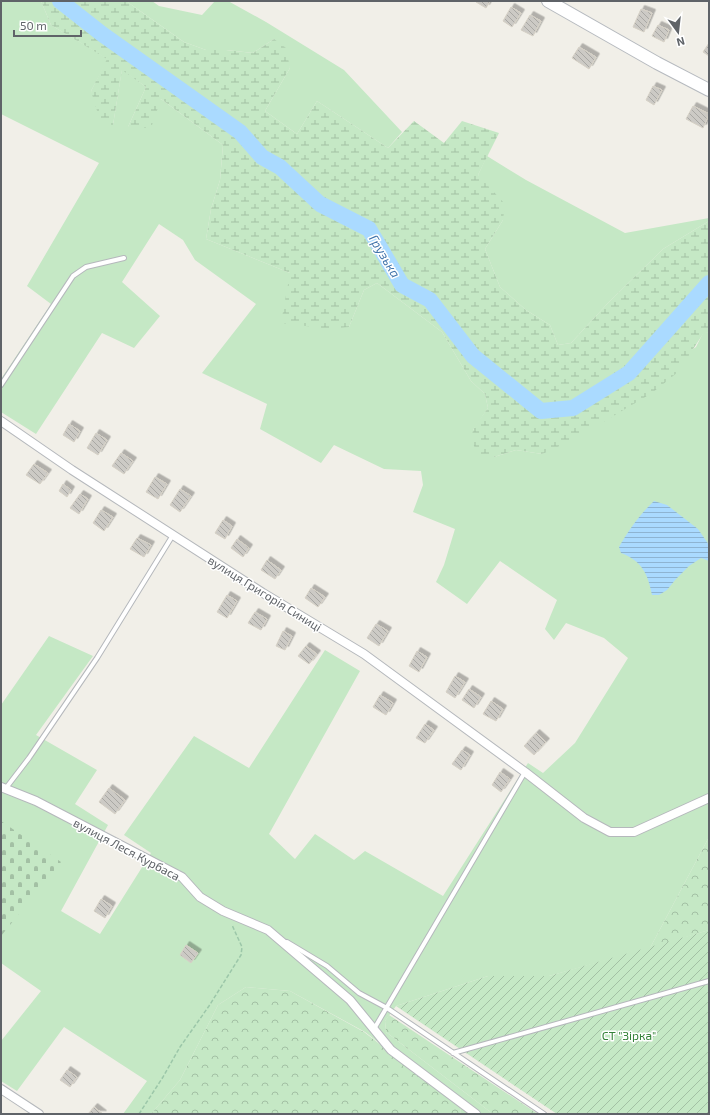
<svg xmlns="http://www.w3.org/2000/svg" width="710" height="1115" viewBox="0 0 710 1115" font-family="'Exo 2',sans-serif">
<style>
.grass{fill:#c5e8c5}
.forest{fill:url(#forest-crowns)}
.wetland{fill:url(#wetland-marsh)}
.cemetery{fill:url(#cemetery-stones)}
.garden{fill:url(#garden-furrows)}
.water{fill:url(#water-rules)}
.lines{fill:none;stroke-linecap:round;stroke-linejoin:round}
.river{stroke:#aadaff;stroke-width:16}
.building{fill:url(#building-back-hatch);stroke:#d6d1c6;filter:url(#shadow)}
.lane-casing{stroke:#b5b8bc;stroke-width:6}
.street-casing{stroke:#b5b8bc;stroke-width:10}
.secondary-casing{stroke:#b6babf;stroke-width:14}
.path{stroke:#9cc7a9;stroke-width:1.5;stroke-dasharray:4 2;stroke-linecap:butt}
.lane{stroke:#fff;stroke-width:4}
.street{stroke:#fff;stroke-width:8}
.secondary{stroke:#fff;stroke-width:12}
.labels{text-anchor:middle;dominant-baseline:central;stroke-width:3;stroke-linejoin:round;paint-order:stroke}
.street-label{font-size:12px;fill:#5f6368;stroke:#fff}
.park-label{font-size:12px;fill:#348238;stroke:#fff}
.water-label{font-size:13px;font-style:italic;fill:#4174aa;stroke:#fff}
</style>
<defs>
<pattern id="forest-crowns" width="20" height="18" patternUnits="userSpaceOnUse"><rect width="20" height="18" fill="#c5e8c5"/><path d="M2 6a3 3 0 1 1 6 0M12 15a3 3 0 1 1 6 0" fill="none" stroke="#a3c0a4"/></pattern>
<pattern id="wetland-marsh" width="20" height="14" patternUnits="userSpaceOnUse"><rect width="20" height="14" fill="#c5e8c5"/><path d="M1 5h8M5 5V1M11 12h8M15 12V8" fill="none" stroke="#a3c0a4"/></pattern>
<pattern id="cemetery-stones" width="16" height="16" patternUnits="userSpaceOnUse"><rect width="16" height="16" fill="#c5e8c5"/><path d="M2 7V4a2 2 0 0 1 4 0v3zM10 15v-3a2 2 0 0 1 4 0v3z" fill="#a3c0a4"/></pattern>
<pattern id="garden-furrows" width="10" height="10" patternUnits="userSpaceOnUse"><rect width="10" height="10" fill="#c5e8c5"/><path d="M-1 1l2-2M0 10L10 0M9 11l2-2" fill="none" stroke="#a3c0a4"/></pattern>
<pattern id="water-rules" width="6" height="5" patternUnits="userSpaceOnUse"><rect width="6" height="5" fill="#aadaff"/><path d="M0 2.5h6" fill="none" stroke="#8eb4d2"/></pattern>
<pattern id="building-back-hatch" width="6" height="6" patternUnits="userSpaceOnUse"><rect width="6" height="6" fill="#cccac5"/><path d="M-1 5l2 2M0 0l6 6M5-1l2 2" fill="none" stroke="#a9a8a4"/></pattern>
<filter id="shadow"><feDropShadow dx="3.5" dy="-3.5" stdDeviation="0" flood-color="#0004"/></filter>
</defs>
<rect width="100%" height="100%" fill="#f1efe8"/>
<!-- grass -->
<path class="grass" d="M1 1H41L51 25 108 59 91 91 113 125 122 69 146 87 128 127 161 99 223 145 220 180 211 209 206 239 290 273 349 327 364 290 377 283 442 332 471 381 485 394 488 408 473 430 494 457 516 450 542 454 696 347 703 333 709 332V837L650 948 549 976H488L396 1006 385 1021 386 1032 493 1114H460L461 1107 365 1032 290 991 246 987 218 1005 180 1080 151 1114H123L147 1081 64 1027 17 1091 1 1081V1041L41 991 1 963V705L49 636 93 656 36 735 97 770 75 804 108 825 61 911 100 934 151 853 124 835 194 736 249 768 325 650 360 671 269 834 295 859 315 834 354 860 365 851 443 896 528 763 543 773 575 743 628 658 604 638 566 623 554 640 545 629 557 600 500 561 467 604 436 582 444 565 455 529 413 512 423 485 421 471 384 469 334 445 321 463 260 429 267 404 202 373 256 304 195 260 183 240 159 224 122 282 160 316 134 348 102 333 36 434 1 412V379L51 304 27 286 99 163 1 114Z
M126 1H152L159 6 202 15 215 1H228L266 22 344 70 402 132 388 148 317 101 297 134 265 111 290 68 274 39 253 53 226 50H206L184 42Z
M487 156 526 180 625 233 709 218V221L663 249 608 303 571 343 558 345 550 325 526 310 500 287 485 249 503 220 478 175Z"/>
<!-- forest -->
<path class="forest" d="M709 837V930L650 948Z
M246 987 290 991 364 1032 461 1107 460 1114H151L180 1080 218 1005Z
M389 1015 538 1114H493L386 1032 385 1021Z"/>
<!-- wetland -->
<path class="wetland" d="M41 1H126L184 42 206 50H226L253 53 274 39 286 48 290 68 265 111 297 134 317 101 388 148 414 121 444 143 462 121 499 133 478 175 505 204 503 220 485 249 500 287 526 310 550 325 558 345 571 343 608 303 663 249 709 221V332L703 334 678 372 652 393 573 440 542 454 516 450 494 457 478 455C466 431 474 428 488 408L485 394 471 381 442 332 377 283 364 290 349 327 330 329 281 323 290 273 206 239 211 209 220 180 223 145 161 99 151 128 128 127 146 87 122 70 113 125 101 124 91 91 107 59 51 25Z"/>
<!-- cemetery -->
<path class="cemetery" d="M1 821 61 862 1 936Z"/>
<!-- garden -->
<path class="garden" d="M709 930V1114H557L396 1006 488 976H549Z"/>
<!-- water -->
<path class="water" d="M654 501 667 505 698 529 709 545V561L701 558 689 566 676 579 667 590 659 595H652C648 574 642 561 621 553L619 547C628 531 640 514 654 501Z"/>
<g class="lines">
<!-- river -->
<path class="river" d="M60 1 102 34 240 132 262 157 280 167 320 204 369 229 402 285 430 300 473 356 541 411 573 408 629 373 709 283"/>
</g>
<!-- building -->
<path class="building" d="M477 1H490L486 8 476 2Z
M511 7 521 13 512 27 503 21Z
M641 9 652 13 644 32 633 27Z
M530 15 541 21 533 36 521 30Z
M658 25 669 30 664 42 652 36Z
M709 43V56L703 52Z
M579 47 596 57 589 69 572 58Z
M653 86 662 90 654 105 646 100Z
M693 106 709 114 703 128 686 119Z
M69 424 80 431 74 442 63 435Z
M96 433 107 440 98 455 87 448Z
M121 453 133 461 124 474 112 466Z
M34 464 48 473 40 484 26 475Z
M155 477 167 484 158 499 146 492Z
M63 484 71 490 67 497 59 491Z
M180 489 191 496 180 512 170 505Z
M80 494 88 499 79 514 70 508Z
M101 510 113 517 104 531 93 523Z
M223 520 232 526 225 539 215 533Z
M137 538 151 545 144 557 130 549Z
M237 539 249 548 243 557 231 548Z
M267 560 281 570 275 579 261 570Z
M311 588 325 597 318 607 305 598Z
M227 595 237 601 227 618 217 612Z
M255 612 267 619 261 630 248 623Z
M376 624 388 631 379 646 367 638Z
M283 631 292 636 285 650 276 646Z
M306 646 317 654 309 664 298 656Z
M417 651 427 657 419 672 409 666Z
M455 676 465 682 455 698 446 692Z
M469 689 481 697 474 708 462 700Z
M380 695 393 703 386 715 373 707Z
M491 701 503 709 496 721 483 714Z
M425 724 434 730 425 743 416 738Z
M536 733 546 742 534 755 524 746Z
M462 750 470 755 461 770 452 764Z
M500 772 510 779 501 792 492 785Z
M109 788 125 800 115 814 99 802Z
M101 899 112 906 105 918 94 911Z
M186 945 198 953 191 963 180 955Z
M67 1070 77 1077 70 1087 60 1080Z
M94 1107 103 1114H88Z"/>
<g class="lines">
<defs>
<path id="lane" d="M1 385 73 276 86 267 124 258
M6 788 29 758 97 658 173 535
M287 942 327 966 359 993 387 1008 544 1114
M374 1029 525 772
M453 1053 709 981"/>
<path id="street" d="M1 421 72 470 263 593 364 654 525 772 584 818 610 832H634L709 798
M1 787 36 801 182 877 200 897 223 911 268 930 350 1000 391 1050 476 1114
M1 1089 39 1114"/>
<path id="secondary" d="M548 1 657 63 709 90"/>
</defs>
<!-- lane casing -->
<use href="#lane" class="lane-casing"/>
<!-- street casing -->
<use href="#street" class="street-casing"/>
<!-- secondary casing -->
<use href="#secondary" class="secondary-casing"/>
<!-- path -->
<path class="path" d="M139 1114 163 1077 180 1047 209 1006 241 955 242 947 232 925"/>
<!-- lane -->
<use href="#lane" class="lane"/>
<!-- street -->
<use href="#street" class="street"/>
<!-- secondary -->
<use href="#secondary" class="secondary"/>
</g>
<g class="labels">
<!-- street labels -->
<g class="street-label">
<text transform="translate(265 593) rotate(32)">вулиця Григорія Синиці</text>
<text transform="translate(127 849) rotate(28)">вулиця Леся Курбаса</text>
</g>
<!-- park labels -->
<g class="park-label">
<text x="629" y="1035">СТ "Зірка"</text>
</g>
<!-- water labels -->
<g class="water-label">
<text transform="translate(385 256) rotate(59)">Грузька</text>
</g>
</g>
<!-- border -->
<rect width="710" height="1115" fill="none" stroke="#5f6368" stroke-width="4"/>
<!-- north arrow -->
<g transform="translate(678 32) rotate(165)" stroke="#ffffff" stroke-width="3" paint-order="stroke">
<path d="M0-3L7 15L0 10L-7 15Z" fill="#5f6368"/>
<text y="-6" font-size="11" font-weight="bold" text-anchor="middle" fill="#5f6368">N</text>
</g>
<!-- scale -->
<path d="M14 30v6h67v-6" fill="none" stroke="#5f6368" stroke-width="2"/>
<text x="20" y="30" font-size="12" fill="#5f6368" stroke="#ffffff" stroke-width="3" paint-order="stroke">50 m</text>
</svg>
